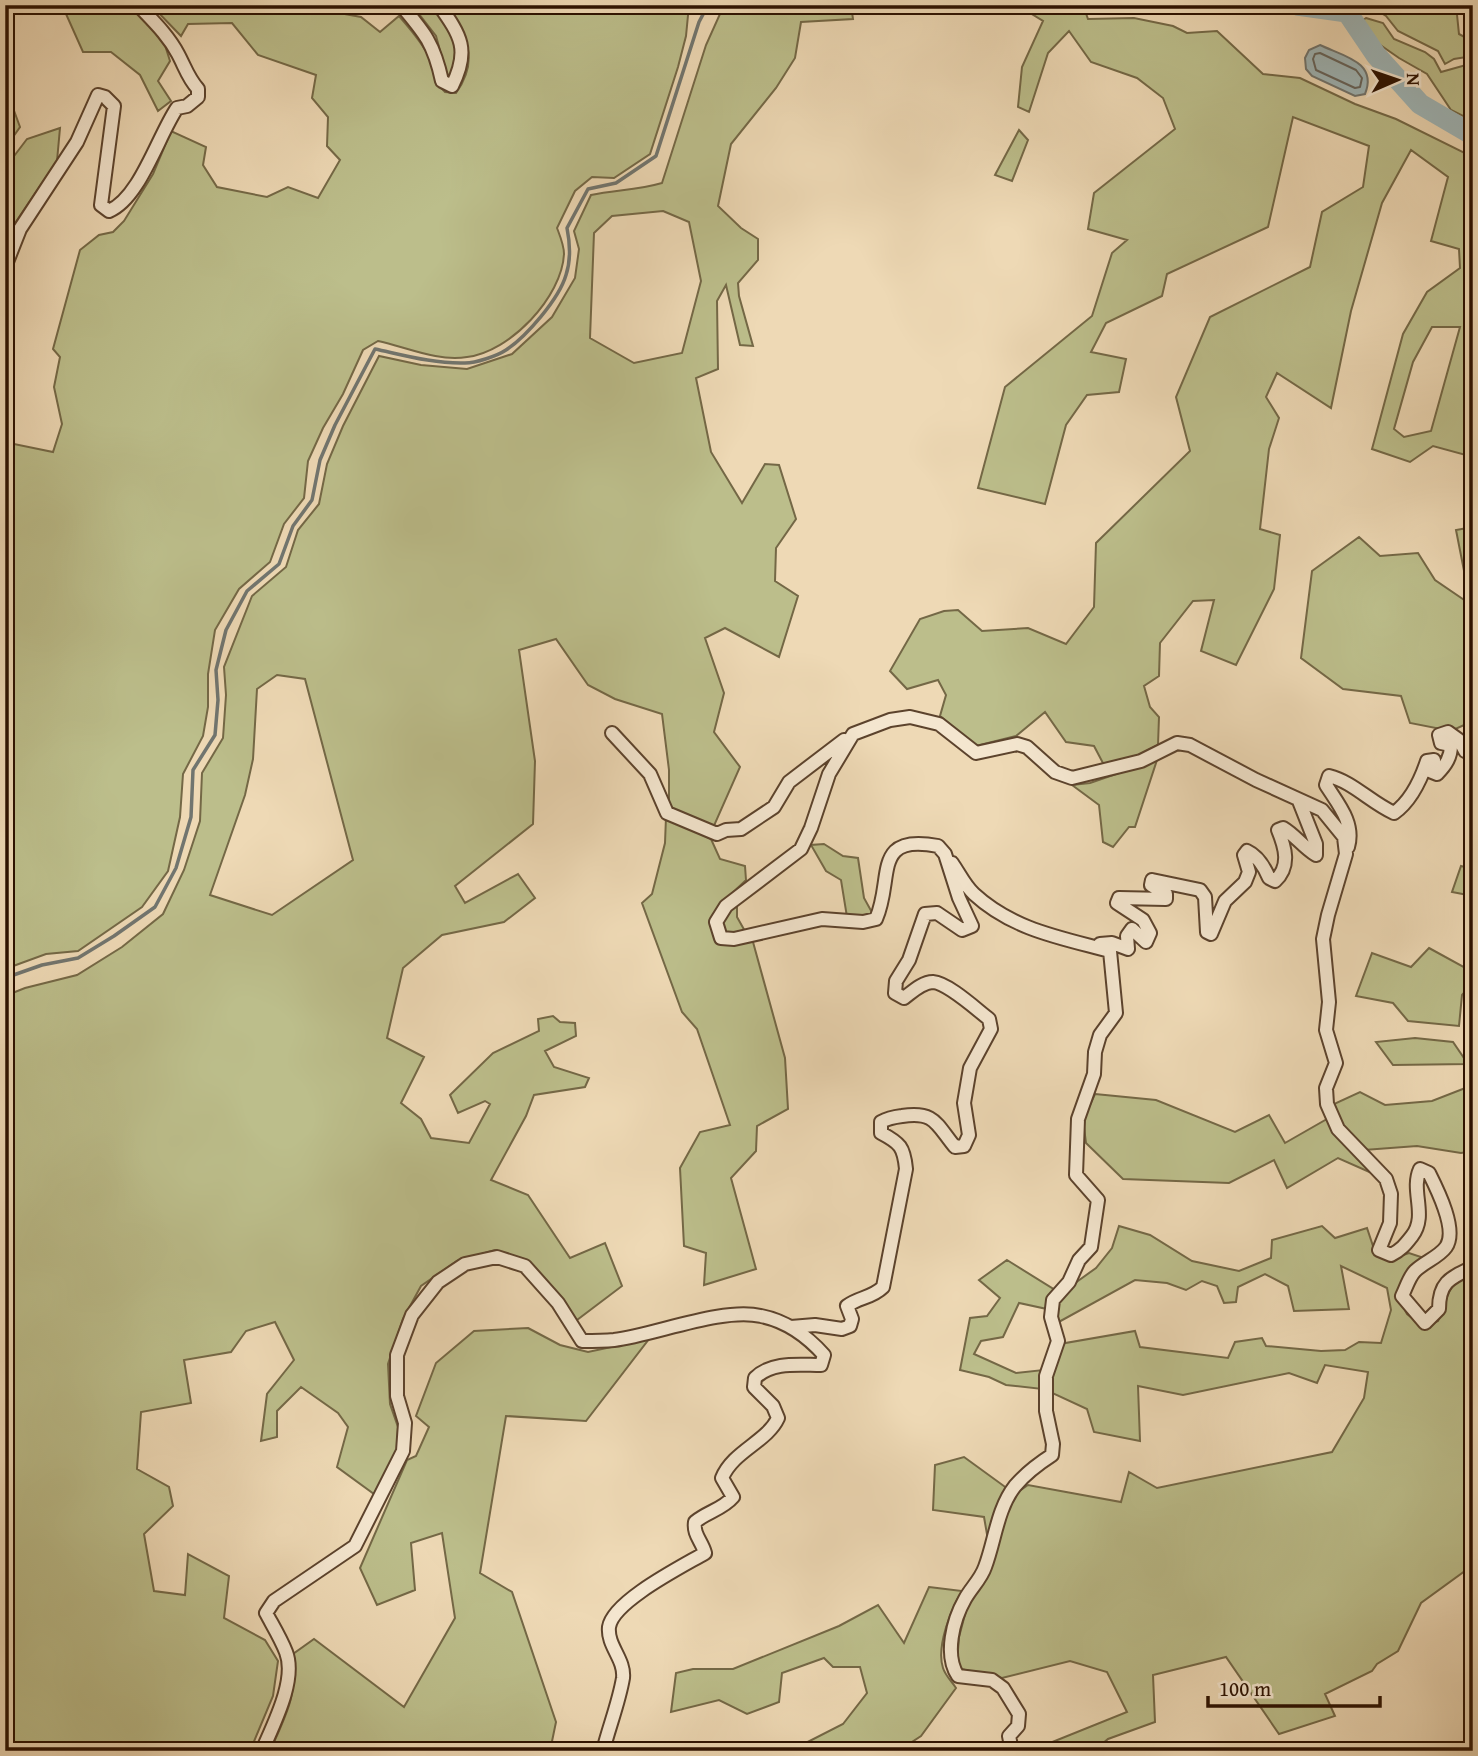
<svg xmlns="http://www.w3.org/2000/svg" width="1478" height="1756" viewBox="0 0 1478 1756" font-family="'Gentium Book Plus',serif">
<style>
.green{fill:#bcbe8b;stroke:#746846;stroke-width:2;fill-rule:evenodd}
.water{fill:#9fb7b9;stroke:#71756f;stroke-width:2}
.lines{fill:none;stroke-linecap:round;stroke-linejoin:round}
.shore{stroke:#66645c;stroke-width:2}
.stream{stroke:#71756f;stroke-width:3.5}
.river{stroke:#9fb7b9;stroke-width:21}
.minor-casing{stroke:#5c432d;stroke-width:16}
.minor{stroke:#f4e6cf;stroke-width:12}
</style>
<rect width="100%" height="100%" fill="#eed9b5"/>
<filter id="stains"><feTurbulence type="fractalNoise" baseFrequency=".00286" numOctaves="4"/><feColorMatrix values="0 0 0 0 .2 0 0 0 0 .09 0 0 0 0 .02 0 0 0 .5 -.17"/></filter>
<radialGradient id="worn" r=".72"><stop offset=".6" stop-color="#630" stop-opacity="0"/><stop offset="1" stop-color="#630" stop-opacity=".3"/></radialGradient>
<!-- green -->
<path class="green" d="M62 5H131L164 42 170 61 158 81 171 101 158 111 140 75 111 52H83Z
M151 5H282L292 9 312 8 361 17 380 32 399 16C410 29 422 42 429 57 435 73 432 80 445 92L456 93C480 59 467 36 445 5H689L686 36 678 67 650 154 614 178 592 177 575 191 557 228C560 236 564 245 564 254 562 297 510 352 467 357 438 362 406 347 378 341L363 350 343 394 323 428 308 461 304 498 284 524 270 562 239 589 215 630 208 674V707L203 736 183 774 180 817 168 871 142 907 78 951 46 954 5 969V413L12 415 9 443 53 452 62 424 54 387 60 357 53 349 80 250 99 235 113 232 124 221 153 174 171 131 206 147 203 165 217 187 267 197 288 187 318 198 340 160 327 146 328 117 312 98 316 75 258 55 232 23 188 24 181 36Z
M412 5H434L459 46 454 76H447L436 36Z
M724 5H851L853 19 801 22 795 58 776 88 731 144 718 206 741 228 758 239V260L738 283 739 296 753 346 740 345 726 285 717 301 718 369 696 378 711 452 742 503 765 464 779 465 796 519 776 548 775 581 798 596 779 657 725 628 705 638 724 693 714 732 740 767 713 828 669 808V770L662 714 615 699 588 685 556 639 519 650 535 761 533 824 455 886 465 903 518 874 535 898 504 922 442 935 403 968 387 1038 424 1057 401 1103 421 1119 431 1138 469 1143 490 1104 485 1101 458 1113 450 1095 493 1053 539 1031 538 1019 553 1016 560 1022 575 1023 576 1036 545 1051 554 1067 589 1078 585 1087 534 1095 526 1116 491 1180 528 1195 570 1258 605 1243 622 1286 573 1323 559 1298 528 1261 495 1250 457 1261 421 1286 403 1319 388 1364 390 1404 398 1427 397 1452 374 1494 337 1467 348 1427 338 1413 301 1387 277 1411V1437L261 1441 267 1394 294 1360 275 1322 246 1331 231 1352 184 1360 191 1403 141 1412 137 1469 169 1487 173 1506 144 1534 154 1591 185 1595 188 1554 229 1576 224 1618 265 1640 278 1661 273 1696 250 1751H5V996L25 988 77 975 122 947 163 914 184 870 200 821 202 773 223 738 226 695 224 667 252 596 286 567 298 530 319 504 327 464 343 426 379 356 421 365 467 369 512 354 552 317 575 278 579 249 574 231 591 195C615 190 638 190 662 183L706 45ZM663 211 689 222 701 281 682 353 634 363 590 338 594 233 612 216ZM277 675 305 679 353 860 272 915 210 895 245 795 253 759 257 689Z
M1017 5H1083L1088 19 1134 18 1173 26 1187 33 1217 31 1263 74 1300 78 1355 104 1396 119 1473 157V417L1468 440 1473 442V457L1433 446 1410 462 1372 449 1403 334 1427 292 1460 268 1459 249 1431 241 1448 177 1411 150 1382 203 1351 311 1331 408 1277 373 1266 397 1279 418 1269 449 1260 529 1280 535 1274 589 1236 665 1201 651 1214 600 1193 601 1160 643 1159 676 1144 686 1150 707 1159 717 1158 745 1137 756 1104 765 1094 746 1066 742 1045 712 1016 736 976 746 940 716 946 695 938 680 907 689 890 671 920 619 944 611 958 610 982 631 1028 628 1066 644 1094 607 1096 543 1190 451 1176 397 1210 317 1310 267 1322 212 1363 187 1369 146 1293 117 1268 227 1167 274 1162 296 1106 323 1091 352 1126 359 1119 392 1087 395 1066 425 1045 504 978 488 1005 387 1092 316 1112 253 1127 240 1088 229 1094 193 1175 129 1163 98 1137 78 1091 62 1069 31 1048 53 1029 112 1018 107 1022 67 1043 21ZM1432 327H1460L1431 431 1404 437 1394 429 1413 362Z
M1368 5H1456L1459 34 1472 41 1473 56 1454 59 1445 64 1438 51 1398 31 1386 16Z
M1366 18 1383 23 1394 39 1425 52 1434 59 1441 72 1473 63V121L1451 110 1427 74 1399 58 1376 42 1360 22Z
M5 86 20 127 13 137 5 124Z
M60 128 57 161 5 238V168L27 139Z
M1019 130 1028 140 1012 181 995 175Z
M1473 527V583L1466 581 1456 530Z
M1359 537 1380 556 1418 553 1435 580 1473 606V721L1451 731 1410 723 1401 696 1343 689 1301 658 1312 571Z
M1157 760 1135 827H1129L1113 847 1103 842 1099 805 1072 785 1090 783Z
M666 817 711 839 720 859 745 866 746 880C728 898 702 915 719 942H753L785 1058 788 1109 757 1126 756 1151 731 1178 756 1269 704 1285 706 1253 684 1246 680 1168 700 1132 730 1125 697 1029 682 1012 642 903 652 894 665 843Z
M824 844 843 856 858 858 864 898 874 916 847 917 841 880 826 871 811 845Z
M1461 866 1473 869V896L1452 892Z
M737 902V917L746 933 723 936 719 922Z
M1429 948 1473 972V983L1462 995 1459 1026 1408 1021 1393 1003 1356 996 1372 953 1411 967Z
M1415 1038 1453 1042 1468 1064 1393 1065 1376 1042Z
M1473 1085V1151L1461 1153 1417 1146 1364 1150 1342 1128 1334 1104 1360 1092 1385 1105 1432 1101Z
M1095 1094 1156 1100 1235 1132 1269 1115 1285 1143 1327 1119 1374 1174 1338 1158 1287 1188 1274 1160 1229 1183 1123 1179 1086 1143 1083 1120Z
M1119 1226 1150 1235 1192 1261 1239 1271 1271 1258 1272 1240 1322 1226 1335 1238 1367 1228 1375 1252 1392 1259 1409 1253 1427 1259 1398 1296 1407 1314 1424 1327 1438 1321C1451 1294 1442 1288 1473 1273V1569L1465 1571 1421 1603 1398 1651 1377 1664 1372 1671 1325 1694 1335 1716 1279 1734 1226 1657 1153 1675 1155 1722 1108 1739 1094 1751H1030L1127 1712 1107 1672 1070 1661 1002 1678 961 1669 957 1664 959 1637 968 1603 1004 1518 1018 1492 1028 1485 1121 1502 1129 1472 1157 1488 1332 1452 1364 1398 1368 1372 1325 1365 1317 1383 1289 1373 1183 1395 1138 1386 1140 1441 1094 1432 1087 1409 1050 1392 1051 1376 1060 1344 1135 1331 1140 1347 1228 1358 1235 1342 1262 1338 1266 1346 1321 1351 1345 1350 1359 1342 1381 1343 1391 1310 1387 1288 1341 1266 1349 1309 1294 1311 1288 1286 1265 1274 1238 1287 1236 1302 1224 1303 1217 1286 1202 1281 1186 1290 1167 1283 1135 1280 1057 1323V1302L1071 1286 1096 1268 1112 1248Z
M1007 1260 1055 1290 1047 1309 1019 1303 1003 1337 981 1341 974 1354 1016 1373 1043 1370 1042 1389 1006 1385 989 1377 960 1370 970 1318 987 1316 1000 1298 979 1280Z
M528 1328 560 1345 588 1352 649 1339 586 1421 506 1416 480 1573 512 1592 556 1722 550 1751H270C286 1715 298 1694 293 1654L314 1639 404 1707 455 1618 442 1533 411 1543 415 1590 377 1605 360 1568 407 1460 416 1456 429 1427 416 1416 436 1363 474 1331Z
M964 1457 1008 1489 988 1540 984 1517 933 1510 935 1465Z
M929 1587 962 1591C951 1609 936 1647 943 1668 945 1675 952 1682 956 1688L921 1736 898 1751H790L843 1724 867 1693 860 1667H833L824 1658 782 1673 779 1702 747 1714 719 1700 671 1712 676 1673 693 1669H733L839 1626 878 1605 904 1643Z"/>
<!-- water -->
<path class="water" d="M1320 45C1343 56 1378 62 1365 94L1355 96 1312 76 1306 69 1305 58 1309 50Z"/>
<g class="lines">
<!-- shore -->
<path class="shore" d="M1320 53 1356 70 1362 78 1360 87 1355 88 1316 70 1313 59 1315 54Z"/>
<!-- stream -->
<path class="stream" d="M5 978 42 965 78 958 114 936 155 907 176 868 191 817 193 770 215 735 218 700 216 670 226 630 247 591 279 564 293 526 312 500 320 460 335 425 375 349C403 355 435 364 465 363 476 363 497 356 506 350 526 337 559 299 566 275 571 260 570 243 567 228L588 189 616 183 656 156 699 22 708 5"/>
<!-- river -->
<path class="river" d="M1297 5 1347 12 1376 55 1420 104 1473 135"/>
<defs>
<path id="minor" d="M401 5C425 33 434 44 442 81L452 86C470 50 461 36 439 5
M5 267 20 229 77 142 98 95 105 97 114 106 101 205 109 211C140 198 158 136 177 108L187 106 198 97V89C188 78 185 67 178 54 168 35 153 21 138 5
M1473 726V745
M612 733 650 774 667 813 717 834 726 830 741 829 774 807 789 782 844 740
M1348 847C1355 823 1338 804 1326 785L1329 776C1353 782 1370 802 1394 813 1411 801 1421 779 1427 761L1434 760 1432 772 1437 774C1446 765 1451 757 1451 745L1441 743 1439 735 1448 732 1459 740 1465 751 1473 748
M952 863C959 873 965 886 974 894 1013 930 1062 938 1110 951L1116 1013 1100 1035 1095 1052 1094 1074 1078 1119 1076 1175 1098 1200 1091 1247 1079 1260 1069 1282 1053 1300 1051 1317 1058 1341 1046 1376V1411L1053 1444 1052 1455C1038 1464 1026 1473 1015 1486 997 1509 995 1541 985 1567 981 1579 971 1588 965 1599 953 1620 944 1655 958 1676L992 1680 1003 1688 1019 1714 1018 1726 1009 1736 1012 1751
M1100 944 1112 943 1128 949 1127 936 1132 929 1146 942 1150 933 1143 920 1117 903 1119 898 1166 899V894L1151 885 1152 880 1200 890 1205 897 1207 932 1211 934 1225 901 1245 882 1249 872 1244 855 1247 851C1258 856 1264 866 1269 878L1275 881C1291 866 1285 847 1278 830L1283 828C1295 835 1303 847 1316 855V844L1299 801
M791 1327 815 1325 842 1329 850 1326 852 1319 847 1306C859 1297 872 1298 883 1287L906 1169C904 1147 900 1143 881 1133V1122C888 1118 894 1117 902 1116 935 1111 936 1124 955 1147L964 1146 969 1135 964 1103 970 1068 991 1029 989 1019C976 1009 948 983 933 982 922 982 912 992 904 998L895 993 896 981 909 960 925 914 937 913 962 930 972 926 959 898 945 854 938 846C871 833 894 879 876 919L863 922 822 919 734 939 721 938 716 922 726 906 801 849 811 828 829 774 853 734 890 720 910 717 939 724 976 753 1017 744 1027 747 1055 772 1072 778 1141 761 1177 743 1190 745 1256 780 1322 810 1344 837 1346 854 1328 915 1323 939 1329 1002 1326 1030 1336 1063 1326 1088 1327 1104 1338 1129 1386 1179 1391 1194 1390 1223 1379 1250 1391 1255C1401 1250 1405 1245 1412 1236 1428 1215 1410 1191 1420 1169L1429 1173C1437 1189 1458 1230 1446 1247 1439 1257 1424 1262 1415 1271 1409 1277 1406 1288 1402 1296L1425 1323 1439 1309C1439 1282 1450 1278 1473 1267
M262 1751C273 1725 297 1680 286 1652 281 1639 273 1626 266 1613L274 1601 355 1546 403 1451 405 1423 397 1396V1355L412 1315 438 1282 465 1264 497 1257 525 1266 558 1303 582 1341C592 1341 603 1341 614 1340 655 1335 722 1307 761 1316 786 1321 807 1336 824 1355L821 1365C799 1365 772 1361 755 1378L754 1387 773 1406 778 1418C767 1442 733 1451 722 1478L733 1497C723 1509 707 1512 695 1522 693 1535 702 1541 705 1553 683 1566 613 1601 609 1627 607 1646 625 1659 623 1678 619 1702 609 1727 603 1751"/>
</defs>
<!-- minor casing -->
<use href="#minor" class="minor-casing"/>
<!-- minor -->
<use href="#minor" class="minor"/>
</g>
<!-- margin -->
<rect width="1478" height="1756" fill="none" stroke="#eed9b5" stroke-width="28"/>
<rect x="7" y="7" width="1464" height="1742" fill="none" stroke="#2c1100" stroke-width="3.5"/>
<rect x="14" y="14" width="1450" height="1728" fill="none" stroke="#2c1100" stroke-width="2"/>
<!-- north arrow -->
<g transform="translate(1397 80) rotate(88)" stroke="#f4e6cf" stroke-width="5" paint-order="stroke">
<path d="M0-5L12 26L0 18L-12 26Z" fill="#2c1100"/>
<text y="-10" font-size="19" font-weight="bold" text-anchor="middle" fill="#2c1100">N</text>
</g>
<!-- scale -->
<path d="M1208 1696v10h172v-10" fill="none" stroke="#2c1100" stroke-width="3.5"/>
<text x="1219" y="1696" font-size="21" fill="#2c1100" stroke="#f4e6cf" stroke-width="5" paint-order="stroke">100 m</text>
<rect width="100%" height="100%" filter="url(#stains)"/>
<rect width="100%" height="100%" fill="url(#worn)"/>
</svg>
